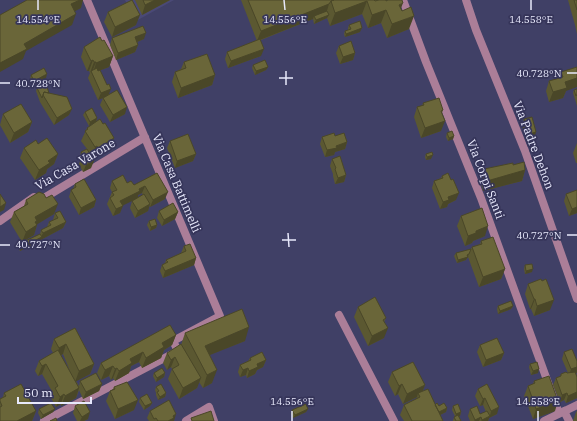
<svg xmlns="http://www.w3.org/2000/svg" width="577" height="421" viewBox="0 0 577 421" font-family="'IBM Plex Serif',serif">
<style>
.built{fill:#4a4976}
.lines{fill:none;stroke-linecap:round;stroke-linejoin:round}
.minor{stroke:#ab7e98;stroke-width:8}
.wall{fill:#5b5831;fill-rule:evenodd}
.shaded-wall{fill:#4a4728}
.building{fill:#6a6639;stroke:#4a4728}
.ticks{fill:none;stroke:#e8e9fc;stroke-width:1.5}
.labels{text-anchor:middle;dominant-baseline:central;stroke-width:3.5;stroke-linejoin:round;paint-order:stroke}
.street-label{font-size:12px;fill:#e8e9fc;stroke:#36355a}
.ticks-label{font-size:10px;text-anchor:middle;fill:#e8e9fc;stroke:#36355a;stroke-width:3.5;stroke-linejoin:round;paint-order:stroke}
</style>
<rect width="100%" height="100%" fill="#404066"/>
<!-- built -->
<path class="built" d="M125 0H174L136 21Z"/>
<g class="lines">
<!-- minor -->
<path class="minor" d="M403 0 426 62 481 198 559 413
M466 0 476 30 525 151 577 299
M0 221 34 197 39 201 145 137
M339 315 394 421
M564 411 569 421
M44 421 178 351 173 341 220 316 87 0
M186 421 209 407 214 421
M544 421 577 405"/>
</g>
<!-- wall -->
<path class="wall" d="M135 0H170L142 15Z
M241 0H386L401 9 409 29 387 38 381 23 368 28 362 14 330 26 327 18 314 24 313 19 261 40V56L228 68 225 59 227 52 257 41Z
M568 0H577V34L575 25Z
M108 12 136 25 112 37 104 22Z
M349 25 360 32 345 37 344 34 345 31 348 30V28Z
M112 38 144 39 137 42 138 45 135 52 116 60 110 45Z
M339 46 355 53 353 60 340 64 336 53Z
M84 47 113 56 109 67 98 71 109 95 125 114 110 122 100 105 103 98 98 100 88 78 90 73 89 71H87L81 57Z
M184 62 215 75 212 85 178 98 172 82 175 72 181 69Z
M253 65 268 67 266 70 255 75 252 68Z
M577 67 566 91 563 98 549 102 546 91 549 81 559 78 561 72Z
M31 75 46 78 33 85 30 79Z
M37 88 49 93 69 115 54 125 40 102 36 91Z
M577 89V106L573 93 574 90Z
M423 103 443 110 442 113 441 131 421 138 414 117 417 107 422 106Z
M85 112 97 118 96 122 89 126 83 115Z
M3 114 32 122 28 132 10 143 0 125Z
M524 119 534 139 526 141 522 126Z
M87 128 111 148 95 158 93 156 92 157 91 168 83 172 79 164 80 161 79 159 81 152 87 149 81 141Z
M447 133 454 136 453 139 448 141 446 137Z
M335 136 347 142 345 149 335 152 334 155 325 157 320 144 322 137Z
M170 141 196 154 193 161 175 168 167 148Z
M577 143V163H576L573 153Z
M38 144 58 154 54 164 47 169 46 173 35 180 20 158 24 148Z
M426 154 431 159 426 160 425 157Z
M332 159 346 175 344 182 335 184 333 176V174L330 166Z
M513 165 525 170 522 181 483 191 480 179 484 169Z
M157 173 165 199 150 207 149 206 148 211 135 218 130 208 132 201 143 195 142 193 138 195V198L122 205 120 213 113 216 107 204 112 192 110 188 112 181 127 183 134 185Z
M442 176 456 200 448 204 447 207 440 209 432 188 434 181 441 178Z
M75 184 96 200 94 207 79 215 69 197 71 190 73 189Z
M566 194 577 213 569 216 564 201Z
M26 200 54 214 37 224V225L34 235 22 242 10 222 14 212 24 206Z
M159 211 178 212 175 219 162 226 157 218Z
M55 213 66 222 63 228 20 251 18 248 19 244 40 234 41 230 47 227 49 222 53 220Z
M461 216 485 236 473 241 472 243 465 246 457 226Z
M149 221 157 225 156 228 150 231 147 225Z
M481 241 505 269 501 279 479 287 468 257 467 258 466 260 457 263 454 256 456 253 471 249 472 247 480 244Z
M184 246 196 258 194 265 163 278 160 271 162 265 165 263 166 260 181 253Z
M525 265 532 272 525 274 524 269Z
M528 284 550 310 534 316 531 309H530L525 294Z
M498 306H513L511 309 498 314 497 309Z
M358 307 386 318 384 322V338L368 346 354 317Z
M75 328 94 364 90 374 76 381 79 386 80 381 102 384 99 391 83 399 79 390 76 398 61 406V404L56 407 51 398 53 393 42 374 38 376 35 371 39 361 53 353 51 349 54 339ZM63 354 70 371 61 355Z
M185 333 245 341 209 355 212 383 203 388 199 382 197 388 179 399 168 379 172 369 171 367 167 370 163 363 167 353 181 345Z
M176 335 172 345 164 350 161 358 142 368 139 362 131 366 129 373 115 381 113 378 111 380 109 376 101 380 97 373 101 363Z
M480 345 504 353 501 360 483 367 477 352Z
M564 352 577 373H576L577 377V398L566 403 564 400 560 402 553 385 556 378 560 377 561 374 568 373 562 359Z
M250 358 266 360 263 367 257 370 255 374 247 378 246 375 240 377 238 372 240 365 248 361Z
M530 364 538 373 531 375 529 367Z
M392 372 425 385 422 392 435 405 447 408 446 412 440 415 443 421H404L400 415 404 405 416 399 417 397 403 404 398 394 395 396 388 382Z
M154 373H165L164 377 156 382 153 376Z
M534 381 555 411 533 419 524 396 528 386 533 384Z
M487 384 497 414 489 418 488 421H470L468 416 470 409 480 414 486 412 483 405 480 406 475 396 478 389Z
M114 387 134 410 115 419 106 401 110 391 113 389Z
M156 387 166 393 165 397 158 400 156 395V393L155 390Z
M4 393 36 411 32 421H0V399L3 397Z
M140 398 152 403 150 406 144 410 139 402Z
M75 406 88 419 84 421H77L73 413Z
M453 406 461 412 460 416H459L461 421H453V420L455 416 452 410Z
M39 409H55L53 412 41 419 38 413Z
M308 409 306 412 293 418 291 414 292 410Z
M150 411 174 421H149L147 418Z
M577 411V421H573L576 412Z"/>
<!-- shaded-wall -->
<path class="shaded-wall" d="M80 0H83L81 8 68 15 71 4Z
M155 0H170L142 15 145 5Z
M367 1 362 14 330 26 335 13Z
M403 3 398 16 399 5Z
M329 4 326 14 314 16 313 19 257 41 261 31Z
M386 10 381 23 368 28 372 15Z
M76 14 72 25 26 51 23 59 0 72V63L24 44Z
M140 15 136 25 112 37 115 27Z
M329 15 327 18 314 24 316 20Z
M414 16 409 29 387 38 392 24Z
M362 28 360 32 345 37 346 34Z
M146 33 144 39 132 44 135 37Z
M138 45 135 52 116 60 118 53Z
M264 49 261 56 228 68 231 61Z
M355 53 353 60 340 64 343 57Z
M113 56 109 67 93 73 96 63Z
M93 60 89 71H87L91 61Z
M94 62H96L92 72 91 71 90 73Z
M268 67 266 70 255 75 256 71Z
M47 74 46 78 33 85 34 81Z
M215 75 212 85 178 98 181 88Z
M577 78V87L566 91 563 98 549 102 553 92 565 82Z
M111 89 108 96 98 100 101 93Z
M127 107 125 114 110 122 113 115Z
M72 109 69 115 54 125 57 118Z
M97 118 96 122 89 126 90 122Z
M445 121 441 131 421 138 425 128Z
M32 122 28 132 10 143 14 133Z
M536 132 534 139 526 141 529 134Z
M454 136 453 139 448 141 449 138Z
M114 138 111 148 95 158 98 148Z
M347 142 345 149 335 152 334 155 325 157 327 150Z
M97 146 93 156 92 157 95 147Z
M58 154 54 164 47 169 46 173 35 180 39 170 48 161Z
M196 154 193 161 175 168 177 161Z
M433 155 431 159 426 160 427 157Z
M94 161 91 168 83 172 86 165Z
M525 170 522 181 483 191 487 181Z
M346 175 344 182 335 184 338 178Z
M145 186 142 193 138 195V198L118 208 120 201Z
M168 192 165 199 150 207 153 200Z
M459 193 456 200 448 204 447 207 440 209 443 202 448 197Z
M96 200 94 207 79 215 81 208Z
M6 203 4 210 0 212V207Z
M58 204 54 214 36 225H37L34 235 22 242 26 232 35 217Z
M150 204 148 211 135 218 138 211Z
M123 206 120 213 113 216 116 209Z
M577 207V213L569 216 572 209Z
M178 212 175 219 162 226 164 220Z
M66 222 63 228 20 251 21 247 41 237 43 233Z
M157 225 156 228 150 231 151 227Z
M488 226 485 236 473 241 472 243 465 246 468 236 476 231Z
M469 254 466 260 457 263 458 260Z
M196 258 194 265 163 278 165 271Z
M505 269 501 279 479 287 483 277Z
M533 269 532 272 525 274 526 271Z
M534 299H535L531 309H530Z
M554 300 550 310 534 316 537 306Z
M513 306 511 309 498 314 500 311Z
M249 327 245 341 200 359 205 346Z
M388 328 384 338 368 346 372 336Z
M176 335 172 345 164 350 161 358 142 368 146 358 162 343Z
M66 344 63 354 56 358 59 348Z
M143 352 139 362 131 366 129 373 115 381 119 371 130 359Z
M504 353 501 360 483 367 486 360Z
M175 357 171 367 167 370 171 360Z
M266 360 263 367 257 370 255 374 247 378 249 371 257 364Z
M46 364 42 374 38 376 42 366Z
M94 364 90 374 75 382 79 371Z
M113 366 109 376 101 380 105 370Z
M577 367V373L569 376 571 369Z
M117 368 113 378 111 380 115 369Z
M248 368 246 375 240 377 243 370Z
M539 369 538 373 531 375 533 371Z
M217 370 212 383 203 388 207 375Z
M165 373 164 377 156 382 157 378Z
M201 378 197 388 179 399 183 388Z
M102 384 99 391 83 399 86 392Z
M402 384 398 394 395 396 399 386Z
M425 385 421 395 418 393 417 397 403 404 407 394Z
M79 388 76 398 61 406 65 396Z
M577 392V398L566 403 568 396Z
M166 393 165 397 158 400 160 397Z
M567 393 564 400 560 402 562 395Z
M64 394 61 404 56 407 60 397Z
M485 398 483 405 480 406 483 399Z
M138 400 134 410 115 419 118 409Z
M558 401 555 411 533 419 536 409Z
M152 403 150 406 144 410 145 406Z
M499 407 497 414 489 418 488 421H481L482 420 490 416 491 411Z
M447 408 446 412 438 416 439 412Z
M55 409 53 412 41 419 43 415Z
M308 409 306 412 293 418 295 415Z
M36 411 32 421H17Z
M90 412 88 419 84 421H80L82 417Z
M461 412 460 416 455 418 456 414Z
M176 414 174 421H168L173 416Z
M481 417 479 421H474L475 420Z"/>
<!-- building -->
<path class="building" d="M27 0H80L71 4 76 14 24 44 27 49 0 63V15Z
M132 0 140 15 115 27 108 12Z
M143 0H155L145 5Z
M248 0H334L331 1 329 4 261 31Z
M334 0H374L375 1 379 0H386V1L388 0H402L403 3 399 5 402 11 411 7 414 16 392 24 386 10 372 15 367 1 335 13 331 1Z
M574 0H577V10Z
M327 11 329 15 316 20 314 16Z
M360 21 362 28 346 34 345 31 351 29 349 25Z
M143 26 146 33 135 37 138 45 118 53 112 38Z
M100 37 102 41 104 40 113 56 96 63V62H94L93 60 91 61 84 47Z
M260 39 264 49 231 61 227 52Z
M351 41 355 53 343 57 339 46Z
M207 54 215 75 181 88 175 72 186 68 184 62Z
M265 60 268 67 256 71 253 65Z
M577 67V78L565 82 567 88 553 92 549 81 563 77 561 72Z
M44 68 47 74 34 81 31 75Z
M97 68 98 71 100 70 107 85 109 84 111 89 101 93 91 71Z
M46 84 49 93 44 92 42 98 37 88Z
M577 89V94L576 96 574 90Z
M117 90 127 107 113 115 103 98Z
M44 92 67 97 72 109 57 118 43 95Z
M439 98 443 110 441 111 445 121 425 128 417 107 424 105 423 103Z
M21 104 32 122 14 133 3 114Z
M92 108 97 118 90 122 85 112Z
M532 117 536 132 529 134 524 119Z
M100 119 103 124 105 123 114 138 98 148 97 146 95 147 85 131 88 129 87 128Z
M452 131 454 136 449 138 447 133Z
M334 133 335 136 344 133 347 142 336 146 337 148 327 150 322 137Z
M188 134 196 154 177 161 170 141Z
M47 138 58 154 48 161 50 163 39 170 24 148 36 140 38 144Z
M87 149 94 161 86 165 82 158 84 156 81 152Z
M432 152 433 155 427 157 426 154Z
M340 156 346 175 338 178 335 169 336 168 332 159Z
M524 162 525 170 487 181 484 169 513 163V165Z
M157 173 168 192 153 200 145 186 139 189 140 191 120 201 123 206 116 209 110 198 114 195 112 192 117 190 112 181 123 175 127 183 131 181 134 185Z
M448 173 451 180 453 179 459 193 448 197 449 200 443 202 434 181 443 178 442 176Z
M84 179 96 200 81 208 71 190 76 187 75 184Z
M577 190V207L572 209 566 194Z
M39 192 44 194 46 198 52 195 58 204 35 217 37 221 35 222 37 225 26 232 14 212 28 204 26 200Z
M0 194 6 203 0 207Z
M144 194 150 204 138 211 132 201Z
M173 203 178 212 164 220 159 211Z
M482 208 488 226 476 231V233L468 236 461 216Z
M60 211 66 222 43 233 41 230 51 225 49 222 58 218 55 213Z
M155 219 157 225 151 227 149 221Z
M40 234 42 237 21 247 19 244Z
M493 237 505 269 483 277 472 247 482 244 481 241Z
M190 244 196 258 165 271 162 265 168 262 166 260 186 251 184 246Z
M471 249 469 254 467 255 468 257 458 260 456 253Z
M532 264 533 269 526 271 525 265Z
M541 279 542 281 546 279 554 300 537 306 535 299H534L528 284Z
M375 297 386 318 383 320 388 328 372 336 358 307Z
M511 301 513 306 500 311 498 306Z
M242 309 249 327 205 346 217 370 207 375 185 333Z
M170 325 176 335 162 343 164 347 146 358 143 352 130 359 132 363 119 371 117 368 115 369 113 366 105 370 101 363Z
M75 328 94 364 79 371 66 344 59 348 54 339Z
M497 338 504 353 486 360 480 345Z
M181 344 201 378 183 388 172 369 179 365 175 357 171 360 167 353Z
M572 349 577 361V367L571 369 564 352Z
M58 350 79 388 65 396 64 394 60 397 55 388 58 386 46 364 42 366 39 361Z
M262 352 266 360 257 364 258 367 249 371 248 368 243 370 240 365 251 360 250 358Z
M413 362 425 385 407 394 402 384 399 386 392 372Z
M537 362 539 369 533 371 530 364Z
M162 368 165 373 157 378 154 373Z
M566 372 567 373 575 372 577 377V392L568 396 567 393 562 395 556 378 561 376V374Z
M96 373 102 384 86 392 80 381Z
M549 376 558 401 536 409 528 386 535 383 534 381Z
M127 382 138 400 118 409 110 391 115 389 114 387Z
M21 384 36 411 17 421H0V407L2 406 0 401V399L6 396 4 393Z
M161 384 166 393 160 397 157 392 159 391 156 387Z
M487 384 499 407 491 411 485 398 483 399 478 389Z
M428 389 443 421H412L404 405 420 397 418 393Z
M147 394 152 403 145 406 140 398Z
M169 400 176 414 173 416 174 418 168 421H158L156 418 154 419 150 411Z
M84 401 90 412 82 417 75 406Z
M51 403 55 409 43 415 39 409Z
M437 403 439 406 444 403 447 408 439 412 435 405Z
M306 404 308 409 295 415 292 410Z
M458 404 461 412 456 414 453 406Z
M477 406 480 414 487 411 490 416 482 420 481 417 475 420 470 409Z
M211 411 214 421H192L191 418Z
M458 415 461 421H456L454 417Z
M56 418 57 421H50Z"/>
<!-- ticks -->
<path class="ticks" d="M38 0V10M284 0 285 10M531 0V10M286 71V85M567 73H577M279 78H293M0 83H10M288 233 289 247M567 235H577M282 240H296M0 245H10M292 411V421M538 411V421"/>
<g class="labels">
<!-- street labels -->
<g class="street-label">
<text transform="translate(534 145) rotate(69)">Via Padre Dehon</text>
<text transform="translate(75 164) rotate(-30)">Via Casa Varone</text>
<text transform="translate(486 179) rotate(69)">Via Corpi Santi</text>
<text transform="translate(177 183) rotate(67)">Via Casa Battimelli</text>
</g>
</g>
<g class="ticks-label">
<text x="38" y="23">14.554°E</text>
<text x="285" y="23">14.556°E</text>
<text x="531" y="23">14.558°E</text>
<text x="539" y="77">40.728°N</text>
<text x="38" y="87">40.728°N</text>
<text x="539" y="239">40.727°N</text>
<text x="38" y="248">40.727°N</text>
<text x="292" y="405">14.556°E</text>
<text x="538" y="405">14.558°E</text>
</g>
<!-- scale -->
<path d="M18 397v6h73v-6" fill="none" stroke="#e8e9fc" stroke-width="2"/>
<text x="24" y="397" font-size="12" fill="#e8e9fc" stroke="#36355a" stroke-width="3" paint-order="stroke">50 m</text>
</svg>
